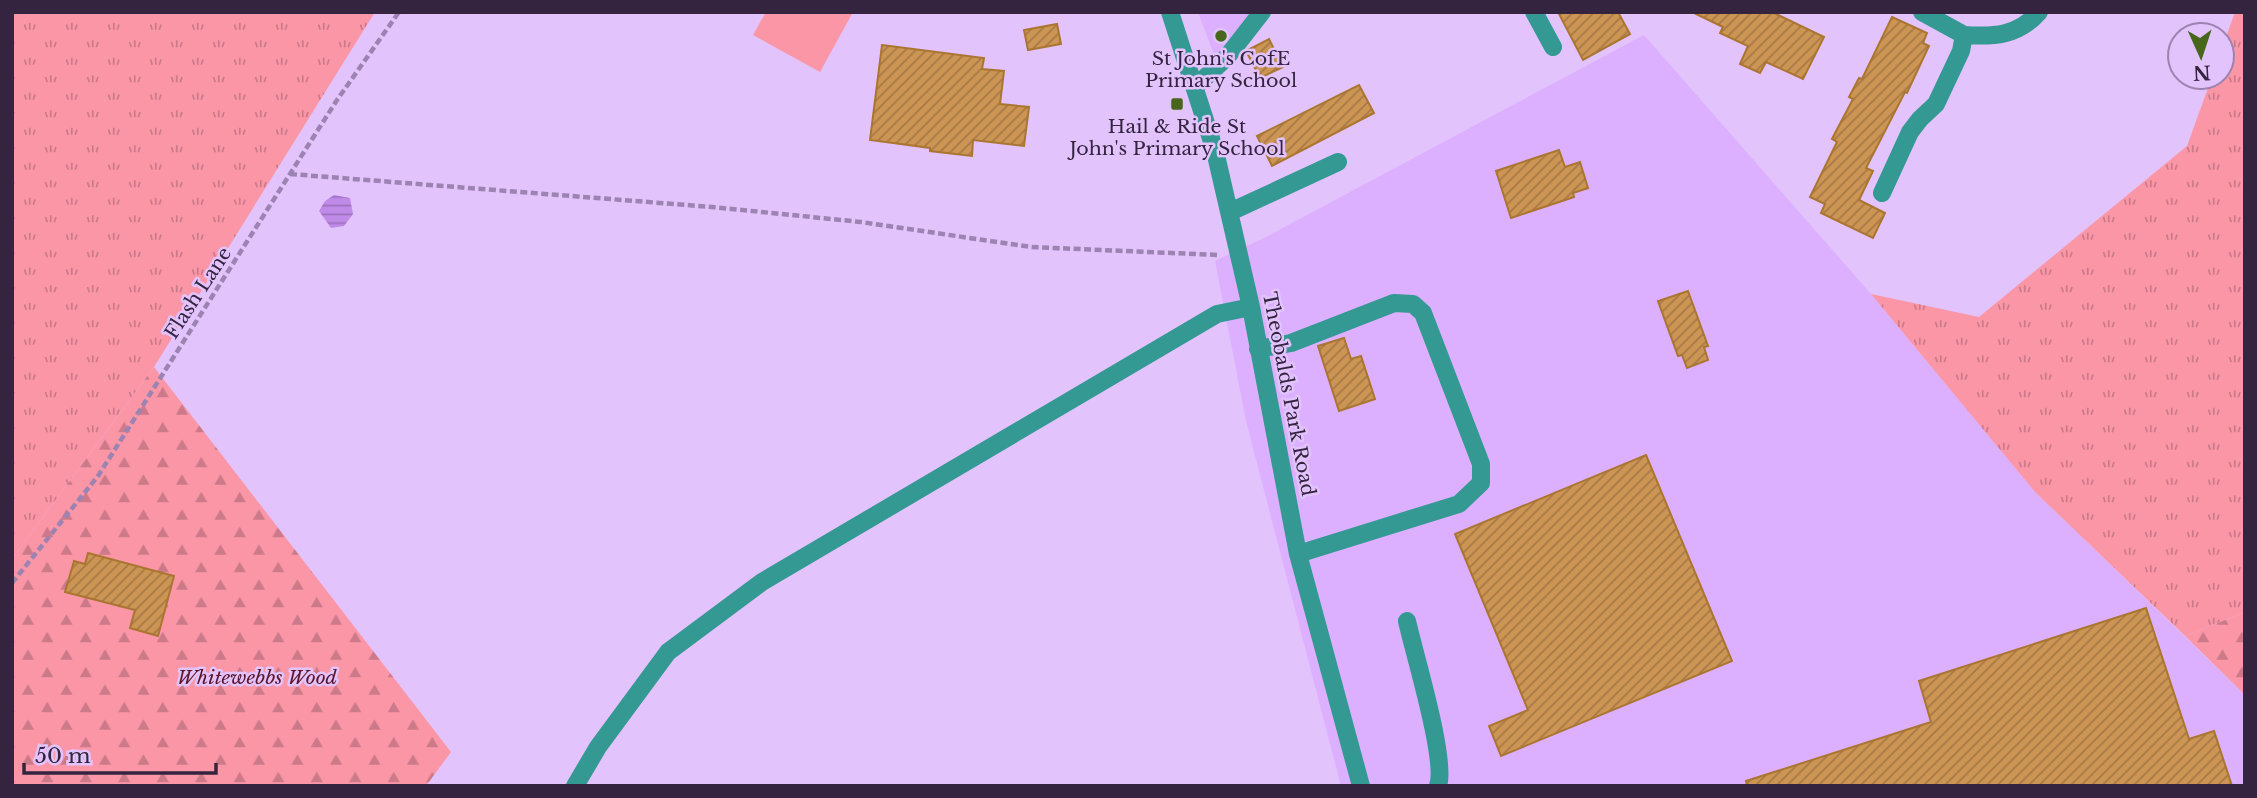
<svg xmlns="http://www.w3.org/2000/svg" width="2257" height="798" viewBox="0 0 2257 798" font-family="'Libre Baskerville',serif">
<style>
.built{fill:#dcb0fe}
.grass{fill:url(#grass-tufts)}
.forest{fill:url(#forest-firs);fill-rule:evenodd}
.pitch{fill:#fb96a7}
.water{fill:url(#water-rules)}
.building{fill:url(#building-hatch);stroke:#aa7531;stroke-width:2}
.lines{fill:none;stroke-linecap:round;stroke-linejoin:round}
.path{stroke:#9c83b1;stroke-width:4.5;stroke-dasharray:7 3.5;stroke-linecap:butt}
.minor{stroke:#349893;stroke-width:18}
.poi-dot{fill:#46661b;stroke:#e2c3fc;stroke-width:2.5}
.labels{text-anchor:middle;dominant-baseline:central;stroke-width:5;stroke-linejoin:round;paint-order:stroke}
.poi-label{font-size:19px;fill:#342440;stroke:#e2c3fc}
.street-label{font-size:19px;fill:#342440;stroke:#e2c3fc}
.park-label{font-size:19px;font-style:italic;fill:#5c1427;stroke:#e2c3fc}
</style>
<defs>
<pattern id="grass-tufts" width="24" height="20" patternUnits="userSpaceOnUse" patternTransform="scale(1.75)"><rect width="24" height="20" fill="#fb96a7"/><path d="M3 7l-1-3M5 7V3M7 7l1-3M15 17l-1-3M17 17v-4M19 17l1-3" fill="none" stroke="#cc7a89"/></pattern>
<pattern id="forest-firs" width="22" height="20" patternUnits="userSpaceOnUse" patternTransform="scale(1.75)"><rect width="22" height="20" fill="#fb96a7"/><path d="M5 1l3.5 6h-7zM16 11l3.5 6h-7z" fill="#cc7a89"/></pattern>
<pattern id="water-rules" width="6" height="5" patternUnits="userSpaceOnUse" patternTransform="scale(1.75)"><rect width="6" height="5" fill="#c08ae8"/><path d="M0 2.5h6" fill="none" stroke="#9d71bd"/></pattern>
<pattern id="building-hatch" width="6" height="6" patternUnits="userSpaceOnUse" patternTransform="scale(1.75)"><rect width="6" height="6" fill="#cc9553"/><path d="M-1 1l2-2M0 6l6-6M5 7l2-2" fill="none" stroke="#a67946"/></pattern>
</defs>
<rect width="100%" height="100%" fill="#e2c3fc"/>
<!-- built -->
<path class="built" d="M1198 12H1254L1216 60Z
M1644 35 1871 294 2035 492 2245 695V786H1341L1246 421 1215 261 1264 238Z"/>
<!-- grass -->
<path class="grass" d="M12 12H375L154 367 12 559Z
M2235 12H2245V612L2185 636 2035 492 1871 294 1979 317 2187 146 2212 77H2222V48Z"/>
<!-- forest -->
<path class="forest" d="M154 367 451 752 426 786H12V559ZM73 561 85 564 173 576 135 610 65 592Z
M2245 612V695L2185 636Z"/>
<!-- pitch -->
<path class="pitch" d="M766 12H853L820 72 753 35Z"/>
<!-- water -->
<path class="water" d="M334 195 350 198 353 214 344 226 331 228 319 211 325 201Z"/>
<!-- building -->
<path class="building" d="M1558 12H1618L1630 34 1583 60Z
M1692 12H1772L1824 37 1803 79 1766 62 1760 73 1740 64 1748 46 1720 33 1723 27Z
M1892 17 1927 33 1923 43 1929 46 1907 93 1905 92 1866 168 1873 171 1859 200 1885 213 1873 238 1821 213 1825 204 1810 197 1837 142 1832 139 1853 99 1849 97 1859 78 1862 79Z
M1057 24 1061 44 1028 50 1024 30Z
M1269 39 1283 67 1260 78 1246 51Z
M882 45 984 58 982 69 1004 71 1000 104 1029 107 1024 146 973 140 972 156 930 151V148L870 140Z
M1359 85 1374 113 1272 166 1257 136Z
M1559 150 1565 167 1580 162 1588 188 1573 193 1574 197 1511 218 1496 171Z
M1688 291 1708 346 1704 347 1708 360 1687 368 1682 355 1678 356 1658 301Z
M1344 338 1351 359 1361 356 1375 399 1339 411 1318 346Z
M1646 455 1732 661 1501 756 1489 726 1528 710 1455 534Z
M88 553 174 576 158 636 130 628 135 610 65 592 74 561 85 564Z
M2146 608 2189 739 2214 731 2232 786H1747L1746 781 1931 722 1919 681Z"/>
<g class="lines">
<!-- path -->
<path class="path" d="M290 174 712 207 861 222 1031 247 1219 255
M12 583 98 476 337 100 399 12"/>
<!-- minor -->
<path class="minor" d="M1170 12 1215 151 1251 307 1298 554 1361 786
M1534 12 1553 47
M1964 35C1994 37 2018 36 2039 12
M1196 86 1227 57 1262 12
M1882 193 1910 132 1920 119 1936 104 1961 51 1964 35 1922 12
M1230 212 1338 162
M1258 349 1291 343 1394 303 1413 304 1423 313 1481 464V483L1459 504 1298 554
M1407 621C1414 653 1447 760 1438 786
M575 786 598 747 668 652 762 582 1217 314 1251 307"/>
</g>
<!-- markers -->
<g class="poi-dot">
<circle cx="1221" cy="36" r="7"/>
<rect x="1170" y="97" width="14" height="14" rx="3.5"/>
</g>
<g class="labels">
<!-- poi labels -->
<g class="poi-label">
<text x="1221" y="58">St John's CofE<tspan x="1221" dy="22">Primary School</tspan></text>
<text x="1177" y="126">Hail &amp; Ride St<tspan x="1177" dy="22">John's Primary School</tspan></text>
</g>
<!-- street labels -->
<g class="street-label">
<text transform="translate(198 293) rotate(-57)">Flash Lane</text>
<text transform="translate(1289 394) rotate(79)">Theobalds Park Road</text>
</g>
<!-- park labels -->
<g class="park-label">
<text x="257" y="677">Whitewebbs Wood</text>
</g>
</g>
<!-- border -->
<rect width="2257" height="798" fill="none" stroke="#342440" stroke-width="28"/>
<!-- north arrow -->
<g transform="translate(2201 56) rotate(177)"><circle r="33" fill="#e2c3fc" stroke="#9c83b1" stroke-width="2"/>
<path d="M0-5L12 26L0 18L-12 26Z" fill="#46661b"/>
<text y="-10" font-size="19" font-weight="bold" text-anchor="middle" fill="#342440">N</text>
</g>
<!-- scale -->
<path d="M24 763v10h192v-10" fill="none" stroke="#342440" stroke-width="3.5"/>
<text x="35" y="763" font-size="21" fill="#342440" stroke="#e2c3fc" stroke-width="5" paint-order="stroke">50 m</text>
</svg>
